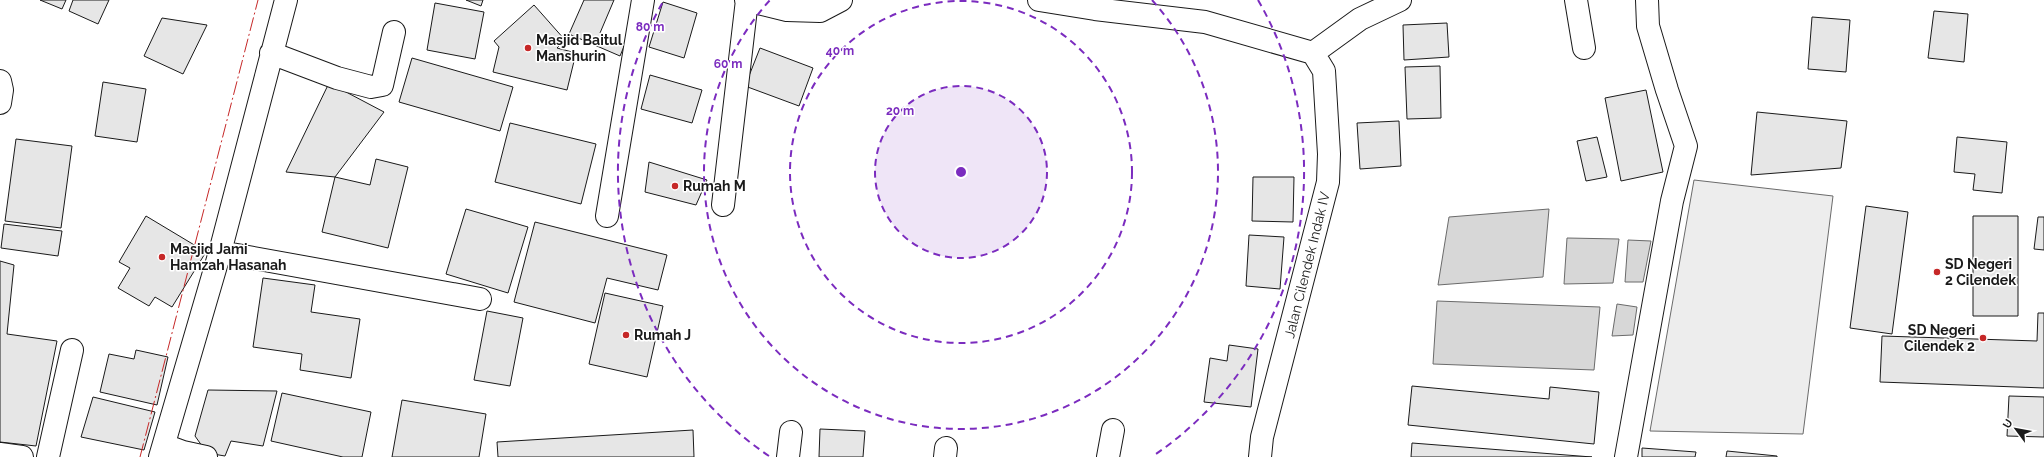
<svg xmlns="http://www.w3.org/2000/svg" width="2044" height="457" viewBox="0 0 2044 457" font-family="Raleway,sans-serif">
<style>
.green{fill:#ededed;stroke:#6a6a6a}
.water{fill:#d7d7d7;stroke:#6a6a6a}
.building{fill:#e6e6e6;stroke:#1a1a1a}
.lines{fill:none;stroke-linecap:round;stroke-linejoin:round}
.minor-casing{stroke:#1a1a1a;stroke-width:24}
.minor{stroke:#fff;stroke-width:22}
.power{stroke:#c62828;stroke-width:1;stroke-dasharray:14 3 2 3;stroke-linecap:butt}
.ring{fill:none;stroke:#7b2cbf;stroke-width:2;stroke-dasharray:7 5}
.poi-dot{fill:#c62828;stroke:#fff;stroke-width:1.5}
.labels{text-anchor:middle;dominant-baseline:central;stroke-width:3;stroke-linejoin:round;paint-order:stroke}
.poi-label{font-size:14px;font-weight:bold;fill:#1a1a1a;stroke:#fff;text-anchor:start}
.street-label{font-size:14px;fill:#1a1a1a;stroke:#fff}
.centre{fill:#7b2cbf;stroke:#fff;stroke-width:2}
.ring-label{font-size:12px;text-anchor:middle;font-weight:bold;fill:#7b2cbf;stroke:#fff;stroke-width:3;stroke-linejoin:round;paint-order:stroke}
</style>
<rect width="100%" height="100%" fill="#fff"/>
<!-- green -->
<path class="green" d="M1694 180 1833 196 1803 434 1650 431Z"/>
<!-- water -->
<path class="water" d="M1549 209 1543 277 1438 285 1449 217Z
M1567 238 1619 239 1613 283 1564 284Z
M1628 240 1651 241 1643 282H1625Z
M1437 301 1600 307 1594 370 1433 364Z
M1617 304 1637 307 1633 335 1612 336Z"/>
<!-- building -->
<path class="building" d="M40 0H66L62 9Z
M73 0H109L98 24 69 11Z
M466 0H483L481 6Z
M584 0H614L600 33 625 44 620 56 569 34Z
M663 2 697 13 684 58 649 47Z
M435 3 484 12 475 59 427 50Z
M534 5 565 40 557 48 576 53 567 90 493 72 499 47 494 41Z
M1934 11 1968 14 1964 62 1928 58Z
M1812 17 1850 20 1846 72 1808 69Z
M162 18 207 25 183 74 144 56Z
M1447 23 1449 57 1404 60 1403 25Z
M760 48 813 68 799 106 745 86Z
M412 58 513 87 500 131 399 102Z
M1440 66 1441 118 1407 119 1405 67Z
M650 75 702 90 692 123 641 109Z
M103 82 146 89 137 142 95 136Z
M329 83 384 112 335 177 286 172Z
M1646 90 1663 172 1621 181 1605 98Z
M1757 112 1847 121 1841 168 1751 175Z
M1399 121 1401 166 1360 169 1357 123Z
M510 123 596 144 581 204 495 182Z
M1597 137 1607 177 1586 181 1577 141Z
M1957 137 2007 142 2002 193 1973 190 1975 174 1954 172Z
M16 139 72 146 61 228 5 221Z
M376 159 408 167 388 248 322 232 335 177 370 185Z
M649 162 707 180 696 205 645 192Z
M1253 177H1294L1293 222 1252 221Z
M1866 206 1908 212 1892 334 1850 328Z
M466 209 528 227 508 293 446 274Z
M146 216 206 252 172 307 155 297 149 306 118 288 130 268 119 262Z
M1973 216H2018V316H1973Z
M2038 217H2044V250L2034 249Z
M535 222 667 255 658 290 607 278 595 323 514 302Z
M4 224 62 231 58 256 1 248Z
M1249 235 1284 237 1280 289 1246 286Z
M0 261 14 265 7 334 57 341 36 446 0 442Z
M263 278 315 285 311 312 360 319 351 378 300 370 302 354 253 347Z
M605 293 663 306 647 377 589 364Z
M487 311 523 318 510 386 474 380Z
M2038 313H2044V388L1880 382 1882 336 2037 341Z
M1229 345 1258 349 1251 407 1204 402 1210 358 1227 361Z
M136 350 168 357 157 405 100 392 109 354 134 359Z
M1412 386 1549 399 1550 387 1599 392 1594 444 1408 425Z
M208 390 277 391 263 446 231 441 225 456 207 453 195 436Z
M282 393 371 412 362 457H343L271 441Z
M2009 396 2044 397V437L2007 436Z
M93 397 155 412 144 450 81 437Z
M402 400 486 414 479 457H392Z
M820 429 865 431 863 457H819Z
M693 430 694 457H498L497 442Z
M1412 443 1592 457H1411Z
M1642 448 1696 452 1695 457H1642Z
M1727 451 1777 456V457H1726Z"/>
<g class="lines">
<defs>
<path id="minor" d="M746 0 787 10 820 11 841 0
M1039 0 1095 9 1205 22 1313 53 1324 71 1329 154 1328 182 1262 437 1260 457
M1576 0 1584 48
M271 53 337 78 371 87 382 85 394 32
M1313 53 1360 19 1400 0
M0 81 2 90 0 103
M723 205 747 0
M607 216 643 0
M220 252 480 299 453 294
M164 445 183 452 206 457
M0 454 22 457
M48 457 72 350
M160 457 220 252 286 0
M788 457 791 432
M945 457 946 448
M1108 457 1113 430
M1626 457 1672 201 1686 146 1667 90 1648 26 1647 0"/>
</defs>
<!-- minor casing -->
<use href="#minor" class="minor-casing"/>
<!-- minor -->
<use href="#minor" class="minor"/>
<!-- power -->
<path class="power" d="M140 457 258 0"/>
</g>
<!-- distance rings -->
<circle cx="961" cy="172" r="86" fill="#7b2cbf" fill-opacity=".12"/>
<g class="ring">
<circle cx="961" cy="172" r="86"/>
<circle cx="961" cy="172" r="171"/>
<path d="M1152 0A257 257 0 1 1 770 0"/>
<path d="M769 456A343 343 0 0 1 664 0M1258 0A343 343 0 0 1 1153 456"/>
</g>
<!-- markers -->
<g class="poi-dot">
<circle cx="528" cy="48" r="4"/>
<circle cx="675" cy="186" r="4"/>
<circle cx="162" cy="257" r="4"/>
<circle cx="1937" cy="272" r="4"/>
<circle cx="626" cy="335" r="4"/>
<circle cx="1983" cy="338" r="4"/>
</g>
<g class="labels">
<!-- poi labels -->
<g class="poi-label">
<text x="536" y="40">Masjid Baitul<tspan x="536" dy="16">Manshurin</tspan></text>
<text x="683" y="186">Rumah M</text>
<text x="170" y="249">Masjid Jami<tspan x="170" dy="16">Hamzah Hasanah</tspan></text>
<text x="1945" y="264">SD Negeri<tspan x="1945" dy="16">2 Cilendek</tspan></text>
<text x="1975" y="330" text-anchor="end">SD Negeri<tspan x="1975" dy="16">Cilendek 2</tspan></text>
<text x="634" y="335">Rumah J</text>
</g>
<!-- street labels -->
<g class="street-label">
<text transform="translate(1307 265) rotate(-76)">Jalan Cilendek Indak IV</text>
</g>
</g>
<circle cx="961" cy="172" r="6" class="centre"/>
<g class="ring-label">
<text x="650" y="31">80 m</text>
<text x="840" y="55">40 m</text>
<text x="728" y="68">60 m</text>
<text x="900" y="115">20 m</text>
</g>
<!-- north arrow -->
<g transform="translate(2016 429) rotate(302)" stroke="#ffffff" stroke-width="3" paint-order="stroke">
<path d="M0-3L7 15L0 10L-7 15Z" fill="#1a1a1a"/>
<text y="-6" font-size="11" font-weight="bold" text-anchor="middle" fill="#1a1a1a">U</text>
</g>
</svg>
